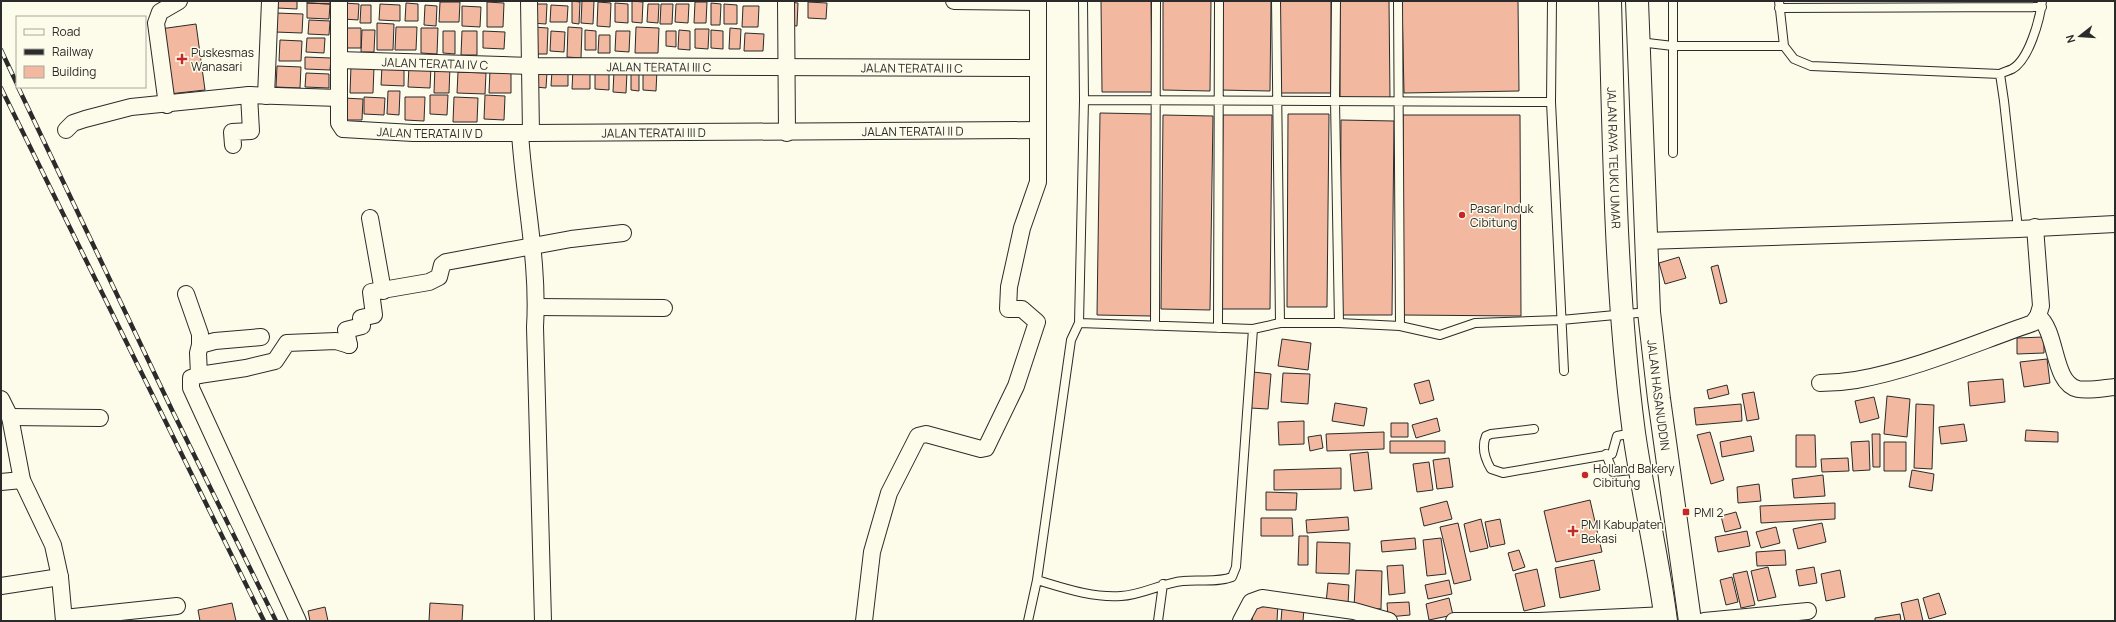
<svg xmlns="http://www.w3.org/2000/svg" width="2116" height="622" viewBox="0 0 2116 622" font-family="Manrope,sans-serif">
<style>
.building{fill:#f2b8a0;stroke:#2b2b2b}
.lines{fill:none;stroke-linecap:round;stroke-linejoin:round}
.lane-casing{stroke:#2b2b2b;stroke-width:10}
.street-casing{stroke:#2b2b2b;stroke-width:18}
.highway-casing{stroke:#2b2b2b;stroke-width:24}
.lane{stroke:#fdfbea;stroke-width:8}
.street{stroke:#fdfbea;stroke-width:16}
.highway{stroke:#fdfbea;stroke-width:22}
.rail-casing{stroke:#2b2b2b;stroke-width:4.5}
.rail{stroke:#fdfbea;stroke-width:3;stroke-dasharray:9;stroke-linecap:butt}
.poi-dot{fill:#c62828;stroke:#fdfbea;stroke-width:1.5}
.labels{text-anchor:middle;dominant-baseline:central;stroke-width:3;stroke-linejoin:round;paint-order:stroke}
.poi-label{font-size:12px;fill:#2b2b2b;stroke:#fdfbea;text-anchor:start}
.street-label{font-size:12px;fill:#2b2b2b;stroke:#fdfbea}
</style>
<rect width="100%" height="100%" fill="#fdfbea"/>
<!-- building -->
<path class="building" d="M277 1H297V9L277 8Z
M307 1H330V4L307 3Z
M572 1 580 2 579 24 572 23Z
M582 1H594L593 24 581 23Z
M632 1 643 2 642 23 632 22Z
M1101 1H1151L1152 92H1102Z
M1163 1H1211L1210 91 1163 90Z
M1220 1H1271L1270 91 1219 90Z
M1280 1H1331V93H1281Z
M1340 1H1389L1390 98H1340Z
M1402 1H1518L1519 91 1404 93Z
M440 2H460L459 22H439Z
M487 2 504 3 503 27H487Z
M598 2 611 3 610 27 597 26Z
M695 2H707L706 23H694Z
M788 2 798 3 797 26 787 25Z
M808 2 827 3 826 19 808 18Z
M307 3 330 4 329 19 307 18Z
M344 3 359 4 358 20 344 19Z
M406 3 418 4V21H405Z
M615 3 628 4V23L615 22Z
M711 3 721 4 720 25H711Z
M380 4 400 5V21L379 20Z
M531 4H547L546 24 531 23Z
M648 4H659L658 23 647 22Z
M661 4H673L672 24H660Z
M676 4H689L688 23 675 22Z
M724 4 737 5V24H724Z
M361 5H371V23H360Z
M425 5 437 6 436 26 424 25Z
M551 5 568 6 567 22H550Z
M462 6 481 7 480 27 462 26Z
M743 6H759L758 27H742Z
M276 13 303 14 302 33 275 32Z
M309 20 330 21 329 35 308 34Z
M377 23 394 24 393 50H377Z
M196 24 205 90 169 94 160 29Z
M396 27H417L416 50H395Z
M533 27 548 28 547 54H532Z
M568 27 582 28 581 58 567 57Z
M636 27 659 28 658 53H635Z
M343 28H361V48H343Z
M421 28H438L437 54 421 53Z
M730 28 741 29 740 49H729Z
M695 29H709L708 49 695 48Z
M362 30H375L374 52H361Z
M585 30 596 31V50H585Z
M679 30 690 31V50L678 49Z
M711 30 723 31V49L711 48Z
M443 31H455V54L443 53Z
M462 31H477V55H461Z
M483 31 505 32 504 49 483 48Z
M551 31 565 32 564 52 550 51Z
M616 31H630L629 52 615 51Z
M666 31H676V47L666 46Z
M745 33 764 34 763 51H744Z
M599 35H610V53H598Z
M307 38H325L324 53 306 52Z
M280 40 302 41 301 61H279Z
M305 57 331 58 330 70 305 69Z
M409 65 431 66 430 88 408 87Z
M435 65 450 66 449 93H434Z
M277 66 301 67 300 88 276 87Z
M351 66 374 67 373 93H350Z
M382 66 404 67V86L381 85Z
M573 68 590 69V89H572Z
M595 69H609V90L595 89Z
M643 69 657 70 656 91 643 90Z
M490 70 511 71V93H489Z
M552 71H568V86H551Z
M614 71 627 72 626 93 613 92Z
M631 71H639V91L631 90Z
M458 72 486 73 485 94 457 93Z
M535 72H547L546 88 535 87Z
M306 73 329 74V88L305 87Z
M388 91H400L399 115 387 114Z
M430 95H448L447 115 430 114Z
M485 95 505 96 504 120 484 119Z
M364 97 385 98 384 115 364 114Z
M405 97H425L424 121 405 120Z
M454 97 478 98 477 122H453Z
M343 98 363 99 362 120H342Z
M1100 113 1154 114 1151 316 1097 315Z
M1288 114H1329L1327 307H1287Z
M1163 115 1213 116 1210 310 1161 309Z
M1223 115H1272L1270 309H1221Z
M1403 115H1520L1521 316 1403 315Z
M1341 120 1394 121 1392 315H1340Z
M1679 257 1686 278 1665 284 1659 263Z
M1718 265 1727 302 1720 304 1711 267Z
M2044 337V353L2017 354V338Z
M1282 339 1311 343 1308 370 1278 366Z
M2047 359 2050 383 2024 387 2020 362Z
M1253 372 1271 374 1268 409 1250 408Z
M1283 373 1310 374 1308 404 1281 402Z
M2003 379 2005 402 1970 406 1968 382Z
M1429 380 1434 400 1420 404 1414 384Z
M1727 385 1729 394 1709 399 1707 390Z
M1754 392 1759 419 1747 421 1742 394Z
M1887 396 1910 399 1907 437 1884 434Z
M1874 397 1879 418 1860 423 1855 401Z
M1335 403 1367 408 1364 426 1332 421Z
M1741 404 1742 421 1696 425 1694 408Z
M1916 404 1934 405 1932 469 1914 468Z
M1437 418 1440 431 1416 438 1412 425Z
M1304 421V444L1279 445 1278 422Z
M1391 423H1408V437H1391Z
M1964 424 1967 441 1941 444 1939 427Z
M2026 430 2058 432V442L2025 441Z
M1384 432V449L1327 451 1326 434Z
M1710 432 1724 480 1711 484 1697 435Z
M1872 434H1880V467H1873Z
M1321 435 1323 448 1310 451 1308 437Z
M1796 435H1815L1816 467H1796Z
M1751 436 1754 451 1722 457 1720 442Z
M1390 441H1445V453H1390Z
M1869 441 1870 470 1853 471 1851 442Z
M1884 442H1906V471H1884Z
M1368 452 1372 489 1354 491 1350 454Z
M1449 458 1453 487 1437 489 1433 460Z
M1848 458 1849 471 1822 472 1821 459Z
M1429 462 1433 490 1417 492 1413 464Z
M1341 468V489L1274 490V470Z
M1912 470 1934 474 1932 491 1909 487Z
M1823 475 1825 496 1794 498 1792 479Z
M1759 484 1761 501 1738 503 1737 487Z
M1266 492 1297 493 1296 510H1266Z
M1590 500 1602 552 1556 562 1544 511Z
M1447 501 1452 519 1424 526 1420 508Z
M1835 503V519L1761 523 1760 506Z
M1736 512 1741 528 1725 532 1721 516Z
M1348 517 1349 530 1307 533 1306 520Z
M1261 518H1292L1293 536H1261Z
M1481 519 1488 548 1470 552 1464 524Z
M1500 519 1505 544 1490 547 1485 522Z
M1458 523 1471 580 1454 584 1440 527Z
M1822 523 1826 542 1798 549 1793 529Z
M1776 527 1780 543 1761 548 1756 532Z
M1747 531 1750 546 1718 552 1715 537Z
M1299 536H1308V565H1298Z
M1415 538 1416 549 1382 552 1381 541Z
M1441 538 1446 574 1427 576 1423 540Z
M1317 542 1350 543 1349 574 1316 573Z
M1519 550 1525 567 1513 571 1508 553Z
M1785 550 1786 565 1757 566 1756 552Z
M1594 560 1600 590 1560 598 1555 568Z
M1403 565 1405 593 1389 595 1387 566Z
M1768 567 1776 597 1758 601 1751 571Z
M1814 567 1817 583 1799 586 1796 570Z
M1537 569 1545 606 1524 611 1515 574Z
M1356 570 1382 571 1381 609 1354 607Z
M1840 570 1845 597 1826 601 1821 574Z
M1747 571 1755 605 1741 608 1733 574Z
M1732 577 1738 602 1726 605 1720 580Z
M1449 580 1452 594 1428 599 1425 585Z
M1328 583 1349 585 1348 604 1326 603Z
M1939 593 1946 614 1929 619 1923 598Z
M1449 598 1453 615 1429 620 1426 604Z
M1918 599 1923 621H1905L1901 603Z
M1254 601 1278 603 1277 621H1252Z
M1409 602 1410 615 1388 617 1387 603Z
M232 603 236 621H200L198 610Z
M430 603 463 605 462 621H429Z
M325 607 328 621H310L308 611Z
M1282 608 1304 609 1303 621H1281Z
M1900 614 1901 621H1875V618Z"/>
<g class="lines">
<defs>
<path id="lane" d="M1276 1 1280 323
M1336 1 1335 101 1339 323
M1398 1 1400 326
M1552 1 1551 102 1564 371
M1779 1 1784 46 1794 59 1811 66 2000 74C2003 72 2008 71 2012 69 2029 60 2040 19 2042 1
M1779 8 2042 7
M1639 42 1673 46H1784
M2000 74 2004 101 2018 229
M1084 100 1551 102
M1673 153V1
M1079 323 1253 329 1280 323H1339L1400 326 1440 335 1475 323 1561 320 1648 312
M1155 326 1156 1
M1218 328 1219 1
M1534 429 1491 434 1486 436C1481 448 1485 459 1491 469L1503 473 1612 454 1617 436 1633 433
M1606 454 1613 472 1640 469
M1037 580C1064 588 1092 598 1121 596 1142 595 1162 583 1183 581 1200 579 1216 583 1232 577L1236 567 1253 329
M1028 621 1037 580 1071 340 1079 323 1084 100 1083 1
M1158 621 1163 584"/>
<g id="street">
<path id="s1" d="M339 1V123L343 129 413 133H531L1038 130"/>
<path d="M529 1 531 133"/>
<path d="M786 1 787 133"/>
<path d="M954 1 1038 2"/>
<path id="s2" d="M339 60 531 66 1038 68"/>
<path d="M266 96 270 1"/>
<path d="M167 105 156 23 160 12 179 1"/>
<path d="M66 130 73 123 85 119 131 107 249 95 339 98"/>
<path d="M520 133C524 198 539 262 535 327L543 621"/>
<path d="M233 145 232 132 251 131 249 95"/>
<path d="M370 218 383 291"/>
<path d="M1645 241 2018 229 2115 224"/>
<path d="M186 294 200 334V345L215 341 261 337"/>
<path d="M536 307 664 308"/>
<path d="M2038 316C2058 332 2052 383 2078 389 2089 391 2104 388 2115 387"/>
<path d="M200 345 198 353 199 375 191 378V388L298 621"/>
<path d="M349 345 346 330 362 326 361 318 374 315 371 292 429 282 439 277 442 265 446 262 571 239 623 233"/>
<path d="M199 375 246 368 275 361 287 343 336 341 349 345"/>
<path d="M1820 383C1832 383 1844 382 1856 380 1917 369 1975 343 2033 323L2038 316 2041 306 2035 227"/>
<path d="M1 399 10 417 22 480 53 545 60 577 64 621"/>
<path d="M10 417 100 418"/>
<path d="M1 482 22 480"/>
<path d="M1 586 60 577"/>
<path d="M64 618 177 606"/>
<path d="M864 621 872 552 889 493 918 436 926 434 981 449 986 448 1016 386 1037 322 1022 309H1008L1009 287 1022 228 1038 182V1"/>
<path d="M1241 621 1251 602 1262 598 1354 611 1389 621"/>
<path d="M1454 621H1539L1666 615"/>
<path d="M1704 621 1808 611"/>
</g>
<g id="highway">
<path id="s3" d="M1610 1C1614 145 1615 289 1634 433 1643 496 1658 558 1666 621"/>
<path id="s4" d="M1637 1 1649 312 1659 399 1690 621"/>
</g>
</defs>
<!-- lane casing -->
<use href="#lane" class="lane-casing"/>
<!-- street casing -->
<use href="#street" class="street-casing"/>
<!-- highway casing -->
<use href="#highway" class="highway-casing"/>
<!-- lane -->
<use href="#lane" class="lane"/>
<!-- street -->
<use href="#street" class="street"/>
<!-- highway -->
<use href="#highway" class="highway"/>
<defs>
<path id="rail" d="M1 50 17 84
M18 87 171 408 276 621
M1 88 264 621"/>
</defs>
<!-- rail casing -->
<use href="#rail" class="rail-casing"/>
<!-- rail -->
<use href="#rail" class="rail"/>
</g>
<!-- markers -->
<g class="poi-dot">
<path d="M180 53h4v4h4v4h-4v4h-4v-4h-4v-4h4z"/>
<circle cx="1462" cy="215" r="4"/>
<circle cx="1585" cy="475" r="4"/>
<rect x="1682" y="508" width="8" height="8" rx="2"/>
<path d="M1571 525h4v4h4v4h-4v4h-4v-4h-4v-4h4z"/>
</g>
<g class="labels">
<!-- poi labels -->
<g class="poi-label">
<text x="191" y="52">Puskesmas<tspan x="191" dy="14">Wanasari</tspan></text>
<text x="1470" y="208">Pasar Induk<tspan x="1470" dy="14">Cibitung</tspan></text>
<text x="1593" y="468">Holland Bakery<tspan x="1593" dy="14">Cibitung</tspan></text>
<text x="1694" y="512">PMI 2</text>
<text x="1581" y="524">PMI Kabupaten<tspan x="1581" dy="14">Bekasi</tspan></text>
</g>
<!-- street labels -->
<g class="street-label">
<text stroke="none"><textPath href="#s2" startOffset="96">JALAN TERATAI IV C</textPath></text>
<text stroke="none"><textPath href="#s2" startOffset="320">JALAN TERATAI III C</textPath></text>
<text stroke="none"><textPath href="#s2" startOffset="573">JALAN TERATAI II C</textPath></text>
<text stroke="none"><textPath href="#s1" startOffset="699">JALAN TERATAI II D</textPath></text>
<text stroke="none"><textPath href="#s1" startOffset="216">JALAN TERATAI IV D</textPath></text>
<text stroke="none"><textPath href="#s1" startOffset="440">JALAN TERATAI III D</textPath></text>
<text stroke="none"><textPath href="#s3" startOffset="157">JALAN RAYA TEUKU UMAR</textPath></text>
<text stroke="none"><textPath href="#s4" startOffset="395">JALAN HASANUDDIN</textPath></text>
</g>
</g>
<!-- border -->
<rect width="2116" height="622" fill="none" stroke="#2b2b2b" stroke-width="4"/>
<!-- legend -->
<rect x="16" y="16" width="130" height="72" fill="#fdfbea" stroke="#a9a89e"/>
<rect x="24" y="29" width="20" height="6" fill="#fdfbea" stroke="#a9a89e"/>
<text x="52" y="36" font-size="12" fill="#2b2b2b">Road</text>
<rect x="24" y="49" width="20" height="6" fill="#2b2b2b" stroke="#a9a89e"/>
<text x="52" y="56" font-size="12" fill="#2b2b2b">Railway</text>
<rect x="24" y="66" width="20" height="12" fill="#f2b8a0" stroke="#a9a89e"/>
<text x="52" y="76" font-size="12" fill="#2b2b2b">Building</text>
<!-- north arrow -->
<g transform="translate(2080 36) rotate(253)" stroke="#fdfbea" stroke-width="3" paint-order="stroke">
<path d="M0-3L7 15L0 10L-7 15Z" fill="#2b2b2b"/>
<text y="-6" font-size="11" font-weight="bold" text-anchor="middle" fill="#2b2b2b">N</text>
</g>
</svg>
